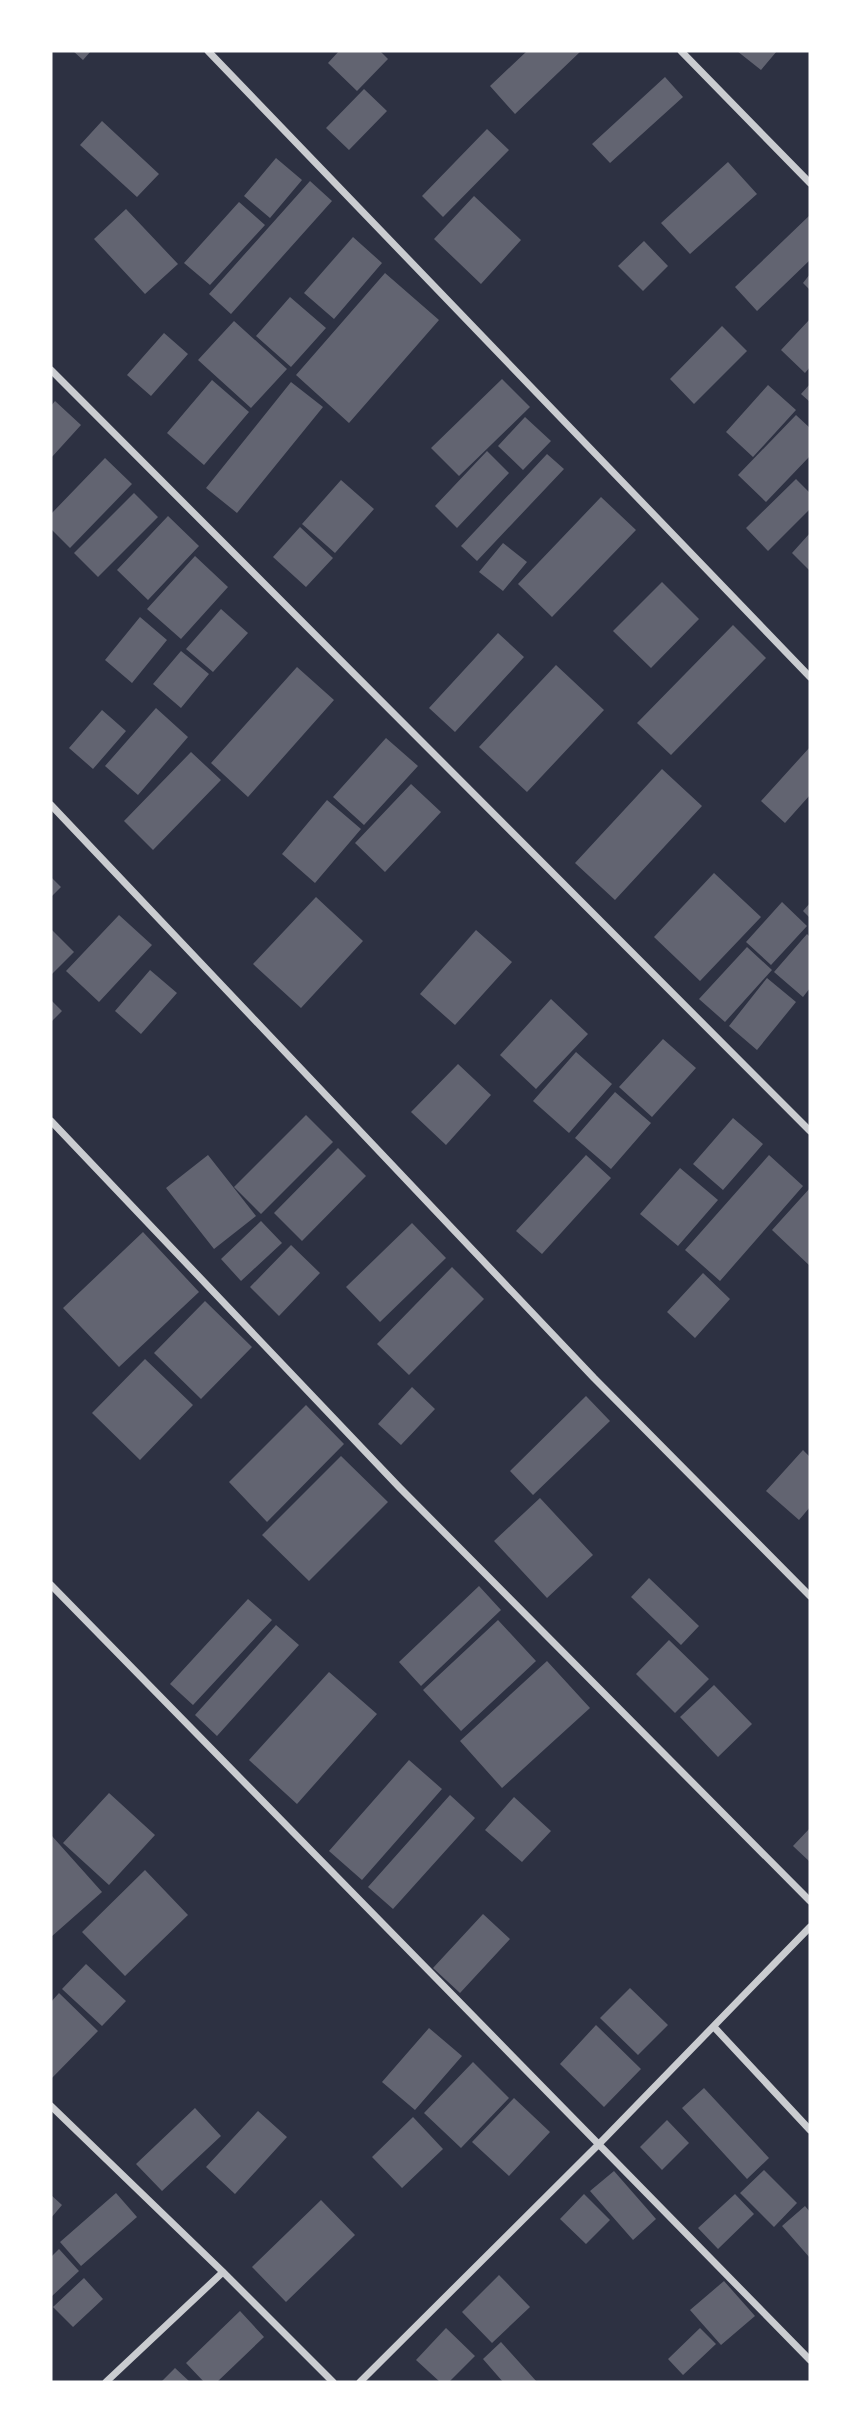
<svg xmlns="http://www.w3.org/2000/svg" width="861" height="2433" viewBox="0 0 861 2433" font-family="Jost,sans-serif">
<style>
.building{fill:#626471}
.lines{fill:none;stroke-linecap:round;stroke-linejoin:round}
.minor{stroke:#caccd0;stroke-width:7}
</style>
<rect width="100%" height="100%" fill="#2d3142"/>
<!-- building -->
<path class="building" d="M73 51H91L83 60Z
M339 51H380L388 59 357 91 328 63Z
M527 51H581L515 114 490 86Z
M737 51H777L761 70Z
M665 77 683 97 610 163 592 144Z
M364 89 387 111 349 150 326 128Z
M102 121 159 174 137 197 80 145Z
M487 129 509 150 443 217 422 196Z
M276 158 302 180 270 218 244 196Z
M728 162 757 194 690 254 661 223Z
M310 181 332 201 231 314 209 294Z
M474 196 521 240 481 284 434 239Z
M239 202 265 225 210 285 184 263Z
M126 209 178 264 145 294 94 239Z
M810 215V260L757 311 735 287Z
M353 237 382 263 334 319 304 293Z
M644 241 668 266 643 291 618 266Z
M385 273 439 320 349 423 296 375Z
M810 274V290L803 283Z
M290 297 326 328 291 367 256 336Z
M810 319V367L805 373 781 350Z
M234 321 287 369 251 408 198 360Z
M722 326 747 351 694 404 670 379Z
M164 333 188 354 151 396 127 375Z
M502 379 530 407 459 476 431 448Z
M212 380 249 412 204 465 167 433Z
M291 382 323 407 237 513 206 488Z
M810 384V402L801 394Z
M768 385 796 410 753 457 726 432Z
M55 401 81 425 51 458V406Z
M796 415 810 428V456L766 502 738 475Z
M525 417 551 441 523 470 498 446Z
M487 451 509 473 457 528 435 506Z
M547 454 564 469 477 561 461 546Z
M105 458 132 484 70 548 51 529V514Z
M796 479 810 493V509L768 551 746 528Z
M341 480 374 509 335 553 302 524Z
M134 493 158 517 98 577 74 553Z
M601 497 636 530 552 617 518 584Z
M168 516 199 546 148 600 117 570Z
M300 527 333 558 306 587 273 557Z
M810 533V571L792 553Z
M503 543 527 562 503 591 479 572Z
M195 556 228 587 181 639 147 609Z
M662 582 699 619 651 668 613 631Z
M221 609 248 633 213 672 186 649Z
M140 617 167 640 132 683 105 660Z
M733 625 766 658 671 755 637 723Z
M498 633 524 657 455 732 429 708Z
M181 651 209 674 181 708 153 684Z
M556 665 604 710 527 792 479 747Z
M297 667 334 700 248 797 211 763Z
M156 708 188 737 138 795 105 766Z
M102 710 126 731 93 769 69 748Z
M386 738 418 766 364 825 333 797Z
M810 747V795L785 823 761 801Z
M191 752 221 780 153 850 124 821Z
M662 769 702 806 615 900 575 863Z
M411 784 441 812 385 872 355 843Z
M327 800 361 829 315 883 282 854Z
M714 873 761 917 700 981 654 937Z
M51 877 61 887 51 897Z
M316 897 363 941 301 1008 253 964Z
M782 902 807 926 771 965 746 942Z
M810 903V918L803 911Z
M119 915 152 945 99 1002 66 971Z
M51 929 74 952 51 975Z
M476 930 512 962 455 1025 420 994Z
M807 934 810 937V988L803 997 774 972Z
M747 947 772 970 725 1022 699 999Z
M150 970 177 993 141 1034 115 1011Z
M767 978 796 1002 757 1050 729 1026Z
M551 999 588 1034 536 1089 500 1055Z
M51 1000 62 1011 51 1022Z
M663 1039 696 1068 652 1117 619 1087Z
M576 1052 612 1084 569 1133 533 1101Z
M458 1064 491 1095 446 1145 411 1112Z
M615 1092 651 1123 611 1169 575 1138Z
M306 1115 333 1142 261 1214 234 1187Z
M733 1118 763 1144 723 1190 693 1164Z
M338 1148 366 1176 302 1241 274 1213Z
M208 1155 256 1216 214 1249 166 1188Z
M586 1155 611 1178 542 1254 516 1231Z
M769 1155 803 1186 720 1281 685 1250Z
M680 1168 718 1200 678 1246 640 1214Z
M810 1188V1266L772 1230Z
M261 1221 282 1243 241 1281 221 1259Z
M412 1223 446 1258 380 1322 346 1287Z
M143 1232 199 1292 119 1367 63 1308Z
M291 1245 320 1273 279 1316 250 1287Z
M452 1267 484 1299 409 1375 377 1344Z
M703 1273 730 1299 695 1338 667 1312Z
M205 1301 252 1347 201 1399 154 1353Z
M145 1359 193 1405 140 1460 92 1413Z
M412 1387 435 1409 401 1445 378 1424Z
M586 1396 610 1421 533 1495 510 1471Z
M306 1405 344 1444 267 1522 229 1482Z
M803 1450 810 1457V1507L799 1520 766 1491Z
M341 1456 388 1502 309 1581 262 1535Z
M540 1498 593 1555 547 1598 494 1541Z
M649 1578 699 1626 681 1645 631 1597Z
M479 1586 501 1610 421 1686 399 1662Z
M248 1599 272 1620 193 1705 170 1684Z
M498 1620 536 1661 461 1731 423 1690Z
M276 1625 299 1645 217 1736 195 1715Z
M669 1640 709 1679 675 1713 636 1674Z
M547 1661 590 1708 502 1788 460 1741Z
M329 1672 377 1714 297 1804 249 1760Z
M714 1685 752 1724 718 1757 680 1717Z
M409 1760 442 1789 362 1880 329 1851Z
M109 1793 155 1835 109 1885 63 1843Z
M450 1795 475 1818 393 1909 368 1887Z
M514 1797 551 1831 522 1862 485 1830Z
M810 1828V1862L793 1846Z
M52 1836 102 1892 51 1937V1837Z
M145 1870 188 1915 125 1976 82 1932Z
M483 1914 510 1939 460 1993 433 1968Z
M86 1964 126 2001 102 2026 62 1989Z
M630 1988 668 2025 638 2055 600 2018Z
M59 1993 98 2031 51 2079V2002Z
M596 2025 641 2069 604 2107 560 2064Z
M429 2028 462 2056 415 2110 382 2082Z
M473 2062 509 2098 461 2148 424 2113Z
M704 2088 769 2158 747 2179 682 2108Z
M514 2098 550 2132 509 2176 472 2142Z
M195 2108 221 2136 162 2191 136 2164Z
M258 2111 287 2137 235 2194 206 2167Z
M413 2117 443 2149 402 2188 372 2157Z
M667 2120 689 2143 662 2170 640 2147Z
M764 2170 797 2203 774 2227 740 2193Z
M614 2171 656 2219 633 2240 590 2191Z
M116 2193 137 2217 81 2266 60 2242Z
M584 2194 610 2220 586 2244 560 2219Z
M735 2194 754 2214 718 2249 698 2228Z
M51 2195 62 2205 51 2218Z
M321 2200 355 2235 286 2302 252 2267Z
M805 2206 810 2212V2258L782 2226Z
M59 2249 79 2271 51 2297V2257Z
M499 2275 530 2307 492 2343 462 2312Z
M84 2278 103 2299 73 2327 53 2307Z
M724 2281 755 2316 721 2345 690 2310Z
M240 2311 264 2337 217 2382H204L186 2363Z
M446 2328 475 2356 449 2382H440L416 2360Z
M700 2328 716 2344 683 2375 668 2359Z
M501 2342 537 2382H503L483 2359Z
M175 2368 190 2382H161Z"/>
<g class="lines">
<!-- minor -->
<path class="minor" d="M208 51 810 677
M681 51 810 183
M51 370 810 1131
M51 805 594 1378 810 1596
M51 1121 399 1487 810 1901
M51 1585 810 2360
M714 2027 810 2130
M51 2106 223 2272 333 2382
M106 2382 223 2272
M360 2382 600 2143 810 1927"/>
</g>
<!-- border -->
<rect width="861" height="2433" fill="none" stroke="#ffffff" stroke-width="105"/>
</svg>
